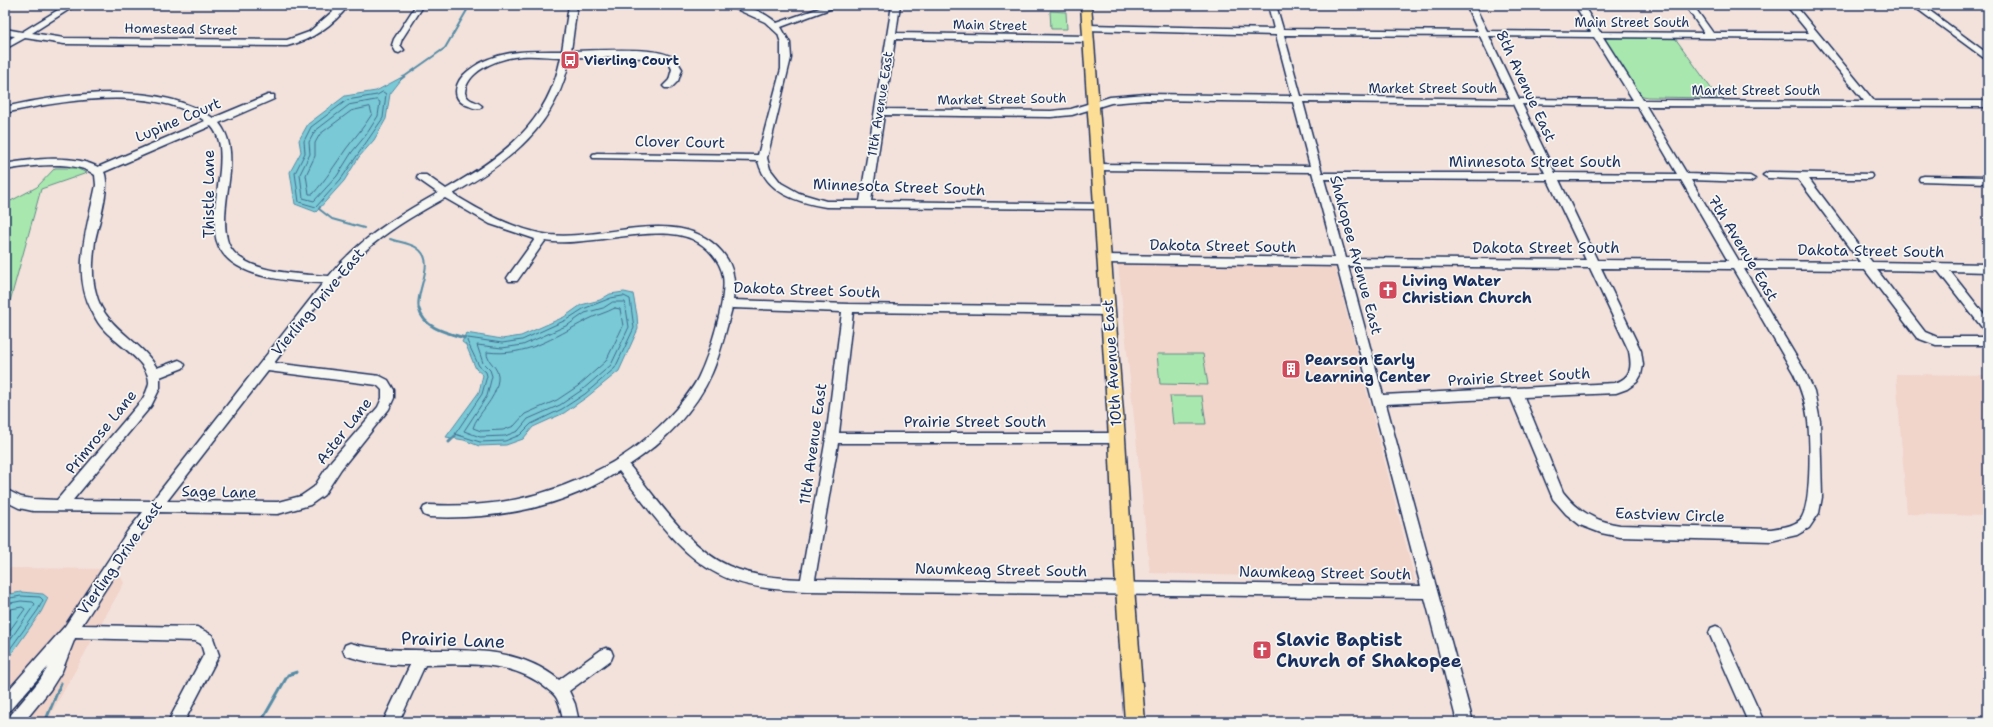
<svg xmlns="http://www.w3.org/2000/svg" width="1993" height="727" viewBox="0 0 1993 727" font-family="'Shantell Sans',sans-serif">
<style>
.built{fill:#f1d4ca}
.green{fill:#a8e7ae;stroke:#628b86}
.water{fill:#7ac9d6;stroke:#548ba6}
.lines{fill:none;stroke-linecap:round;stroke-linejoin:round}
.shore{stroke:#416d8e;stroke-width:1}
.stream-far1{stroke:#548ba6;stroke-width:2}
.stream{stroke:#548ba6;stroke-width:3}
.minor-casing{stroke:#1b2f5e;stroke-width:3}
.major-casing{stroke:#1b2f5e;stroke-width:3}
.minor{fill:#f6f6f2;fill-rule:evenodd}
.major{fill:#fdde96;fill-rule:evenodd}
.labels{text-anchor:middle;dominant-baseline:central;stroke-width:3.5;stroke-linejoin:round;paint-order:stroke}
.far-street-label{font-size:13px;fill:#1b2f5e;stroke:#f6f6f2}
.far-poi-label{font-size:13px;font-weight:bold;fill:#1b2f5e;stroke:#f6f6f2;text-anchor:start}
.street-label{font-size:15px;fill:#1b2f5e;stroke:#f6f6f2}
.poi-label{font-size:15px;font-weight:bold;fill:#1b2f5e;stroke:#f6f6f2;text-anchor:start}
.near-street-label{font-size:18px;fill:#1b2f5e;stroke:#f6f6f2}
.near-poi-label{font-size:18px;font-weight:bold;fill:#1b2f5e;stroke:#f6f6f2;text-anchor:start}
</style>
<rect width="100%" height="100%" fill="#f3e2db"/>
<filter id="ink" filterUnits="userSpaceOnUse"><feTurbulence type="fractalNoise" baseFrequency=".025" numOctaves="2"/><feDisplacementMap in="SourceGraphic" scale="8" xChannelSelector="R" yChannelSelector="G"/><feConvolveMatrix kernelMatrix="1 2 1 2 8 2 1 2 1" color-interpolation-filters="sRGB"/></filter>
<g filter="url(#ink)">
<!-- built -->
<path class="built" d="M1118 263 1335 268 1415 581 1150 573Z
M1896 374 1988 375V516L1907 514Z
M5 568 117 569 124 583 51 714V722H5Z"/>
<!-- green -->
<path class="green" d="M1050 11 1066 12 1067 29H1051Z
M1606 37 1675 38 1718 98 1647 97 1640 95 1605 40Z
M55 168H76L87 173 41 189 9 305 5 307V204L37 187Z
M1157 354H1203L1208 385 1160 384Z
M1170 396H1202L1206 424H1173Z"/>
<!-- water -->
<path class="water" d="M404 76 390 94 386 119 374 140 359 157 344 181 316 212 295 204 290 172 301 152 299 140 308 124 345 96 376 91Z
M624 292 633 294 637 315 638 329 619 371 587 397 564 413 533 427 523 439 506 445 479 446 464 440 446 437 479 392 483 375 476 369 466 345 462 342 466 333 502 339 521 336 564 317 581 305 600 300 610 294Z
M21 592 43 594 48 598 41 612 5 663V595Z"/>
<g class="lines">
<!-- shore -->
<path class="shore" d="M383 92 386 94 383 118 341 179 316 207 299 202 295 173 305 153 304 141 311 127 347 100 377 95Z
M377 100 380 102 378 116 366 135 352 152 337 176 314 201 303 198 300 174 310 154 309 142 315 131 349 105Z
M370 107 372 114C364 127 355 137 346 149 335 165 326 179 313 194H309L306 175 315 156V143L320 134 351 111Z
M624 296 630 299 634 328 615 368 585 394 562 409 531 424 520 435 505 441 480 442 455 434 482 394 487 376 486 372 479 366 467 341 468 338 502 343 522 340 566 320 583 309 611 298Z
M613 302H625L629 327 611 365 582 390 560 405 528 419 518 431 505 436 480 437 464 431 487 396 492 376 490 370 483 363 477 345 502 348 523 345 568 325 585 313 603 308Z
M615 308 620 309 623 326 606 361 578 386 557 400 525 414 514 426 503 430 481 431 473 428C477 413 496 401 498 380 500 366 486 363 487 352 526 357 553 338 587 320 596 315 606 313 615 308Z
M5 599 21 596 40 597 43 600 38 610 5 656
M5 604 21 601 33 602 35 604 5 647
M5 610 22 607 25 609 5 637"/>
<!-- stream-far1 -->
<path class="stream-far1" d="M401 79 445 48 470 5
M320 207 319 209 332 219 364 228
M390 239C398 242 410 243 417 248 438 262 414 291 419 310"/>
<!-- stream -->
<path class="stream" d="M419 309C424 329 448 333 465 338
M449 442 455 436
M45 722 61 683
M261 722 288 675 297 672"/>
<defs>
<path id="minor" d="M66 5H76L32 33 64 38 287 40 309 32 340 5H349C333 25 312 40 287 46L64 44 25 38 5 49V42L15 36 5 35V29L22 32Z
M416 5H424L402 39 400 45 404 50 399 53 396 52 392 45 394 39Z
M569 5H577L571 51C594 51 654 46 672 57 677 60 679 64 682 69L678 81 671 88H665L663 86 669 80 672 69 669 63 659 58 570 57C557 126 510 161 453 194 482 212 515 230 550 235 604 241 681 204 722 252 734 266 736 282 733 300L848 304 1108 307 1112 308 1114 311 1112 314 1108 315 853 312 839 433H1117L1121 434 1123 438 1121 442 1117 443H838L815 579 1421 586 1337 266 1105 263 1099 259 1105 255 1335 258 1312 172 1097 170 1092 167 1097 164 1310 166 1293 102 1146 100 1111 103 1072 115 1051 117 884 115 871 201 1104 204 1105 206 1104 208 1100 209 826 207C797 202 766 193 758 161L593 158 592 156 593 154 597 153 758 155 781 69V43L778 34 765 22 727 5C746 5 762 10 777 23L828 5H834L835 7 781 27 790 43 791 58 767 158 770 169 781 183 799 193 826 201H860L892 5H900L896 33 1089 36 1093 39 1089 42 895 39 885 109 1051 111 1071 109 1110 97 1146 94 1292 96 1276 35 1085 30 1084 28 1088 25 1274 29 1268 5H1276L1283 29 1478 31 1466 5H1474L1487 31 1591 32 1575 5H1583L1600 32 1704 33 1685 5H1693L1713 33H1809L1786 5H1795L1874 101H1988V107L1646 106 1687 174 1750 176 1755 179 1750 182 1691 180 1739 261 1860 262 1798 179 1768 178 1763 175 1768 172 1871 174 1872 176 1871 178 1867 179H1809L1872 262 1988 264V272L1950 271 1988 319V331L1984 330 1938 271 1877 270 1925 332 1937 337H1988V345H1936L1917 338 1865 270 1744 269 1806 373 1814 391 1820 421 1822 497 1819 513 1809 528 1797 535 1771 541 1620 537 1601 533 1580 525 1566 514 1553 499 1511 398 1386 404 1473 722H1457L1425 598 807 591C777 590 745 588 718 574 676 553 648 507 619 471 563 508 495 520 429 517L424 515 422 511 424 507 429 505C492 508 546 498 602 468 630 454 656 432 677 408 684 399 693 388 698 378 709 356 727 300 723 276 720 260 707 246 692 239 656 223 589 248 545 241L517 281H509L507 278 509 275 535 239 490 224 445 198C420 212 395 226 373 244 335 275 305 323 274 363L380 376 388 380 394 390V398L389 409 341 469 324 495 310 505 278 514 158 512 137 540 82 625 197 627 212 635 219 655 184 722H168L204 654 201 644 195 641 75 638 62 671 50 690 24 722H6L9 717 40 680 48 667 10 710 5 712V694L65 626 127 532 143 512 33 511 19 508 5 501V489L21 497 33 499 57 500 142 400C145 395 148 389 149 383 150 363 117 344 105 331 100 326 96 320 93 313 70 274 88 226 96 185L95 175C76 159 28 166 5 170V164C31 159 74 154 98 167L205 121C155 85 63 100 5 113V107C66 93 159 80 213 118L268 95H274V99L219 123C231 138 231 154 230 172 228 193 222 218 227 239 235 274 301 274 329 276 359 239 397 216 438 193L418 179 417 177 418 175H426L446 189C502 157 548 124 561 57 546 57 529 54 514 57 495 60 466 72 465 93 468 102 476 100 482 106L480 108C476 109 473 108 469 106 449 100 455 81 468 71 495 49 529 51 562 51ZM1284 35 1480 36 1510 99 1301 96ZM1489 36 1594 37 1633 100 1519 99ZM1603 37 1813 39 1864 101 1643 100ZM1303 102 1513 104 1545 173H1322ZM1522 104 1637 106 1677 174 1555 173ZM211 126C222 138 221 155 220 170 218 190 213 211 215 231 218 279 288 281 323 283L152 501 73 500 151 406 160 388V377L183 368 185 365 183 362 179 360 157 368C140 339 104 328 96 293 91 276 93 259 95 241 98 225 111 186 104 172ZM1324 179 1548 180 1586 260 1346 258ZM1559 180H1681L1728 261 1597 260ZM1348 266 1590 268 1629 351C1632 367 1632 377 1615 383L1383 395ZM1601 268 1733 269 1794 374C1801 389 1806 404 1808 421 1810 440 1812 507 1800 520 1792 527 1781 527 1771 529L1620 525C1595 521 1579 512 1563 492L1524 397 1616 393 1627 389 1637 382 1641 375 1643 365 1641 351ZM732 308 842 312 826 438 801 579C777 578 752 576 729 566 688 548 657 498 629 465 663 443 696 410 712 373 721 352 726 330 732 308ZM268 371 377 385 382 390V398L378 407 331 461 314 487 301 496 278 502 167 501Z
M1912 5H1922L1988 54V61Z
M1924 176 1988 177V183L1920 181 1919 179 1920 177Z
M1716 626 1721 628 1764 722H1748L1709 633 1711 628Z
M350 643C419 662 500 631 559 680L601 650 606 648 611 650 613 655 611 660 569 691 575 704 579 722H563C562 715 561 707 558 701 556 695 551 692 546 688 513 660 466 664 425 665L399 722H383L410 665C388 665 366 663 345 655L343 650 345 645Z"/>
<path id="major" d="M1081 5H1091L1125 438 1134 588 1145 722H1125L1116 588 1109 438Z"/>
</defs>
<!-- minor casing -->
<use href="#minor" class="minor-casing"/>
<!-- major casing -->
<use href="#major" class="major-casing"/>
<!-- minor -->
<use href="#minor" class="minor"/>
<!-- major -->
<use href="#major" class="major"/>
</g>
</g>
<!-- icons -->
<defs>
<symbol id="bus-square" viewBox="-11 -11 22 22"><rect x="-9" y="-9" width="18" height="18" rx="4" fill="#d1495b" stroke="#f6f6f2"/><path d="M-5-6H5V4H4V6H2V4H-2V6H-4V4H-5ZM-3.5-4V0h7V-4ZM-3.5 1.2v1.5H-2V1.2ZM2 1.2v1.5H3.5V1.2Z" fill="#fff"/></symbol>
<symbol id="church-square" viewBox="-11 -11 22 22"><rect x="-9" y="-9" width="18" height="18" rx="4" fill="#d1495b" stroke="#f6f6f2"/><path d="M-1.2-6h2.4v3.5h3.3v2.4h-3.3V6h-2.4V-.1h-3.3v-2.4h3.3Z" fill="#fff"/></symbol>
<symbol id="building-square" viewBox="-11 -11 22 22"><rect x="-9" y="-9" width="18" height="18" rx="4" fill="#d1495b" stroke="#f6f6f2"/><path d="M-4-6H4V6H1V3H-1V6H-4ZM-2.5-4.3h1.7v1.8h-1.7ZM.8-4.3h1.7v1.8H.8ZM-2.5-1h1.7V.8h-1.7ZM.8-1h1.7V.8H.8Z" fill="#fff"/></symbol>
</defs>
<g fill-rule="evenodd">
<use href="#bus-square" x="559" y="49" width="22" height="22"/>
<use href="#church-square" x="1377" y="279" width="22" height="22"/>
<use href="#building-square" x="1280" y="358" width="22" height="22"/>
<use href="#church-square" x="1251" y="639" width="22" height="22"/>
</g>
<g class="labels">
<!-- far-street labels -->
<g class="far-street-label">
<text x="1632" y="22">Main Street South</text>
<text transform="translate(990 25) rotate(1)">Main Street</text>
<text transform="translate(181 29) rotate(1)">Homestead Street</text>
<text x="1433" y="88">Market Street South</text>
<text x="1756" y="90">Market Street South</text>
<text transform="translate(1002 99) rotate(-1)">Market Street South</text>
<text transform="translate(880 104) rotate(-81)">11th Avenue East</text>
</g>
<!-- far-poi labels -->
<g class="far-poi-label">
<text x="584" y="60">Vierling Court</text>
</g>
<!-- street labels -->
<g class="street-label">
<text transform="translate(1526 86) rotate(65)">8th Avenue East</text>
<text transform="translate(178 120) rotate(-23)">Lupine Court</text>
<text transform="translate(680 142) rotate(1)">Clover Court</text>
<text x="1535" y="162">Minnesota Street South</text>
<text transform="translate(899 187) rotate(2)">Minnesota Street South</text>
<text transform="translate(209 194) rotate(-90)">Thistle Lane</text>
<text transform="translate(1223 246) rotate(1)">Dakota Street South</text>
<text x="1546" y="248">Dakota Street South</text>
<text transform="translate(1743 248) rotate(59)">7th Avenue East</text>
<text transform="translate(1871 251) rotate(1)">Dakota Street South</text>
<text transform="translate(1356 255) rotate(75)">Shakopee Avenue East</text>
<text transform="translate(807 290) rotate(2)">Dakota Street South</text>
<text transform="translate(318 302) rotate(-50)">Vierling Drive East</text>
<text transform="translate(1112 363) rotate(-94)">10th Avenue East</text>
<text transform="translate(1519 377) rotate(-3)">Prairie Street South</text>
<text x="975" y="422">Prairie Street South</text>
<text transform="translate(344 431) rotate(-52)">Aster Lane</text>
<text transform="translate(101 432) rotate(-51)">Primrose Lane</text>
<text transform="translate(813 444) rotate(-82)">11th Avenue East</text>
<text transform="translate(219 492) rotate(1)">Sage Lane</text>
<text transform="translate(1670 515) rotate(2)">Eastview Circle</text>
<text transform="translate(120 558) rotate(-55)">Vierling Drive East</text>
<text transform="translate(1001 570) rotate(1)">Naumkeag Street South</text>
<text transform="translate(1325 573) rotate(1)">Naumkeag Street South</text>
</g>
<!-- poi labels -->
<g class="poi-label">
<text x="1402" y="281">Living Water<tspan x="1402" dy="17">Christian Church</tspan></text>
<text x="1305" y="360">Pearson Early<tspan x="1305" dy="17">Learning Center</tspan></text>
</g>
<!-- near-street labels -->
<g class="near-street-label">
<text transform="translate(453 640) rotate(2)">Prairie Lane</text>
</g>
<!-- near-poi labels -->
<g class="near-poi-label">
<text x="1276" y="640">Slavic Baptist<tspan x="1276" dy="21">Church of Shakopee</tspan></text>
</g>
</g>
<!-- margin -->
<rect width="1993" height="727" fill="none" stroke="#f6f6f2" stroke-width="20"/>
<rect x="10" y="10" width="1973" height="707" fill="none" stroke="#1b2f5e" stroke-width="1.5" filter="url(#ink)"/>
</svg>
